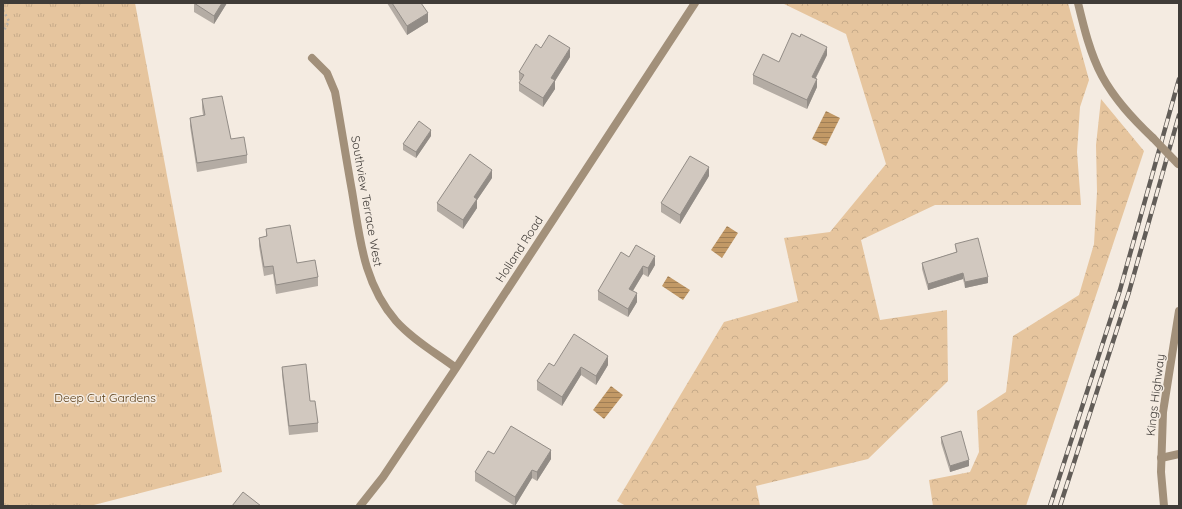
<svg xmlns="http://www.w3.org/2000/svg" width="1182" height="509" viewBox="0 0 1182 509" font-family="Quicksand,sans-serif">
<style>
.forest{fill:url(#forest-crowns)}
.park{fill:url(#park-tufts)}
.water{fill:url(#water-rules)}
.lines{fill:none;stroke-linecap:round;stroke-linejoin:round}
.path{stroke:#b7b0a8;stroke-width:2.5;stroke-dasharray:2 3;stroke-linecap:butt}
.service{stroke:#a2907a;stroke-width:8}
.minor{stroke:#a2907a;stroke-width:8}
.tertiary{stroke:#a2907a;stroke-width:8}
.rail-casing{stroke:#625d58;stroke-width:4.5}
.rail{stroke:#f4ebe1;stroke-width:3;stroke-dasharray:9;stroke-linecap:butt}
.tertiary-bridge{stroke:#a2907a;stroke-width:8}
.wall{fill:#b4aca4}
.shaded-wall{fill:#928c86}
.building{fill:#d1c8bf;stroke:#928c86}
.labels{text-anchor:middle;dominant-baseline:central;stroke-width:3;stroke-linejoin:round;paint-order:stroke}
.street-label{font-size:12px;fill:#403c38;stroke:#f4ebe1}
.park-label{font-size:12px;fill:#593c14;stroke:#f4ebe1}
</style>
<defs>
<pattern id="forest-crowns" width="20" height="18" patternUnits="userSpaceOnUse"><rect width="20" height="18" fill="#e6c59e"/><path d="M2 6a3 3 0 1 1 6 0M12 15a3 3 0 1 1 6 0" fill="none" stroke="#c6aa89"/></pattern>
<pattern id="park-tufts" width="24" height="20" patternUnits="userSpaceOnUse"><rect width="24" height="20" fill="#e6c59e"/><path d="M3 7l-1-3M5 7V3M7 7l1-3M15 17l-1-3M17 17v-4M19 17l1-3" fill="none" stroke="#c6aa89"/></pattern>
<pattern id="water-rules" width="6" height="5" patternUnits="userSpaceOnUse"><rect width="6" height="5" fill="#c29966"/><path d="M0 2.5h6" fill="none" stroke="#9f7e55"/></pattern>
</defs>
<rect width="100%" height="100%" fill="#f4ebe1"/>
<!-- forest -->
<path class="forest" d="M782 3H1068L1089 80 1080 107 1077 152 1081 205H935L861 240 880 320 947 310 948 381 868 459 756 486 760 506H626L617 501 724 322 798 301 784 238 830 232 886 164 846 34Z
M1101 99 1144 151 1026 506H933L929 480 970 472 979 452 977 411 1006 392 1013 336 1079 295 1094 244 1097 192 1096 145Z"/>
<!-- park -->
<path class="park" d="M3 3H135L222 472 90 506H3Z"/>
<!-- water -->
<path class="water" d="M826 111 840 118 826 146 812 139Z
M727 226 738 233 722 258 711 250Z
M668 276 690 290 683 300 662 286Z
M611 386 623 395 604 419 593 410Z"/>
<g class="lines">
<!-- path -->
<path class="path" d="M3 10 9 21 3 32"/>
<!-- service -->
<path class="service" d="M1161 458 1179 454"/>
<!-- minor -->
<path class="minor" d="M312 58 327 73 335 92C341 125 346 158 352 191 360 238 363 283 396 321 413 340 436 353 456 368
M360 506 383 477 456 368 695 3"/>
<!-- tertiary -->
<path class="tertiary" d="M1078 3C1084 28 1090 53 1102 76 1115 100 1133 119 1153 138
M1164 506 1161 472 1163 412 1179 311"/>
<defs>
<path id="rail" d="M1050 506 1120 290 1179 79
M1060 506 1129 292 1179 115"/>
</defs>
<!-- rail casing -->
<use href="#rail" class="rail-casing"/>
<!-- rail -->
<use href="#rail" class="rail"/>
<!-- tertiary-bridge -->
<path class="tertiary-bridge" d="M1153 138 1178 164"/>
</g>
<!-- wall -->
<path class="wall" d="M194 3H227L214 24 194 12Z
M387 3H421L428 22 407 35Z
M541 48 570 57 555 81V89L543 107 519 91V83L520 81 519 80V72Z
M827 55 816 78 817 87 807 109 753 84V75L779 62Z
M202 99 231 139 247 155V163L197 172 190 126V118L203 115 202 108Z
M431 136 416 158 403 150V144Z
M709 176 680 224 661 212V203Z
M492 178 477 200V208L463 229 437 211V203Z
M266 229 297 263 318 277V286L276 294 273 274 264 276 259 246V238L266 236Z
M955 244 988 283 965 288 963 279 928 290 922 269V263L956 252Z
M629 257 655 265 648 277 643 274 633 291 637 302 628 317 598 300V291Z
M608 365 596 385 581 375 562 406 537 390V381L554 366Z
M282 367 310 401 318 423V432L289 435 282 375Z
M941 437 969 466 950 472 941 443Z
M494 454 551 459 537 481 532 478 515 506 475 481V472Z"/>
<!-- shaded-wall -->
<path class="shaded-wall" d="M222 3H227L214 24V16Z
M428 13V22L407 35V26Z
M827 47V55L812 85V77Z
M570 48V57L555 81V89L543 107V98L551 78Z
M817 79V87L807 109V100Z
M431 130V136L416 158V152Z
M709 167V176L680 224V215Z
M492 170V178L477 200V208L463 229V220L474 197Z
M655 256V265L648 277V268Z
M643 266V274L629 297V289Z
M963 273V279L928 290V284Z
M988 277V283L965 288V282Z
M637 293V302L628 317V309Z
M608 356V365L596 385V376Z
M581 367V375L562 406V397Z
M551 450V459L537 481V472Z
M969 460V466L950 472V466Z
M532 470V478L515 506V497Z"/>
<!-- building -->
<path class="building" d="M194 3H222L214 16Z
M392 3H421L428 13 407 26Z
M792 33 800 37 801 34 827 47 812 77 817 79 807 100 753 75 763 54 779 62Z
M549 35 570 48 551 78 555 80 543 98 519 83 524 75 519 72 536 44 541 48Z
M222 96 231 139 244 137 247 155 197 163 190 118 205 115 202 99Z
M419 121 431 130 416 152 403 144Z
M470 154 492 170 474 197 477 199 463 220 437 203Z
M690 156 709 167 680 215 661 203Z
M290 225 297 263 315 260 318 277 276 285 273 266 264 267 259 238 267 236 266 229Z
M978 238 988 277 965 282 963 273 928 284 922 263 957 252 955 244Z
M636 245 655 256 648 268 643 266 629 289 637 293 628 309 598 291 621 252 629 257Z
M574 334 608 356 596 376 581 367 562 397 537 381 549 363 554 366Z
M306 364 310 401H315L318 423 289 426 282 367Z
M511 426 551 450 537 472 532 470 515 497 475 472 488 451 494 454Z
M961 431 969 460 950 466 941 437Z
M243 492 261 506H232Z"/>
<g class="labels">
<!-- street labels -->
<g class="street-label">
<text transform="translate(367 201) rotate(80)">Southview Terrace West</text>
<text transform="translate(519 249) rotate(-57)">Holland Road</text>
<text transform="translate(1155 395) rotate(-83)">Kings Highway</text>
</g>
<!-- park labels -->
<g class="park-label">
<text x="105" y="397">Deep Cut Gardens</text>
</g>
</g>
<!-- border -->
<rect width="1182" height="509" fill="none" stroke="#403c38" stroke-width="8"/>
</svg>
